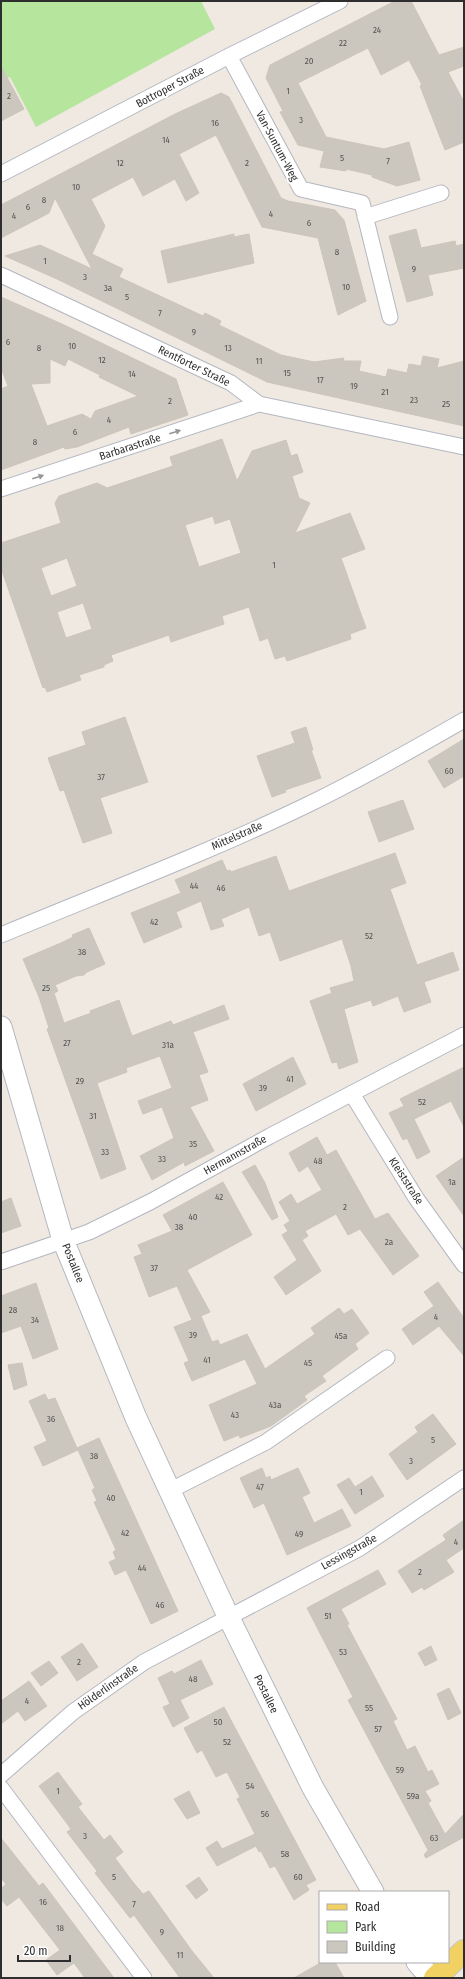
<svg xmlns="http://www.w3.org/2000/svg" width="465" height="1979" viewBox="0 0 465 1979" font-family="'Fira Sans Condensed',sans-serif">
<style>
.green{fill:#b6e59e}
.building{fill:#cbc7bf;stroke:#cbc5ba;fill-rule:evenodd}
.lines{fill:none;stroke-linecap:round;stroke-linejoin:round}
.street-casing{stroke:#b4b7c1;stroke-width:17}
.secondary-casing{stroke:#b4b7c1;stroke-width:23}
.primary-casing{stroke:#c9c9c9;stroke-width:24}
.street{stroke:#fff;stroke-width:15}
.secondary{stroke:#fff;stroke-width:21}
.primary{stroke:#f2d163;stroke-width:22}
.oneway{fill:#969696}
.labels{text-anchor:middle;dominant-baseline:central;stroke-width:4;stroke-linejoin:round;paint-order:stroke}
.number-label{font-size:9px;fill:#555452}
.street-label{font-size:11px;fill:#2e2e2e;stroke:#fff}
</style>
<rect width="100%" height="100%" fill="#efe9e1"/>
<!-- green -->
<path class="green" d="M1 1H201L215 29 36 127 10 77 1 81Z"/>
<!-- building -->
<path class="building" d="M395 1H411L439 55 464 47V66L448 72 464 102V142L445 150 420 86 422 85 409 60 381 75 368 48 298 83 326 137 384 149 409 142 420 180 397 186 372 177V175L346 169V171L320 167 324 151 298 145 280 112 283 111 266 78 270 65Z
M1 66 24 109 1 121Z
M221 93 229 97 281 198 288 201 335 210 344 220 366 301 338 315 318 238 262 227 216 135 179 154 199 193 186 201 175 179 143 196 133 177 91 199 105 226 92 254 123 269 119 277 203 316 205 313 221 321 219 325 281 355 314 362 344 358 343 361H361L359 371 386 377 388 369 407 373 409 364 421 366 423 356 439 359 437 368 464 361V426L267 382 57 279 5 256 40 245 92 269 55 198 49 213 1 238V205L175 114Z
M416 229 421 248 455 241 456 246 464 244V268L428 275 433 295 407 302 389 236Z
M234 234V237L249 234 254 263 168 283 161 251Z
M1 297 62 324 176 379 188 415 131 434 129 427 77 447 65 449 64 447 1 470V389L8 386 1 368ZM50 359 65 366 68 359 100 375 99 377 138 396 95 411 91 419 82 414 47 426 31 384 50 383Z
M222 439 237 481 252 451 286 440 291 456 297 454 303 472 292 476 299 498 310 503 295 533 350 513 365 549 341 558 366 628 350 634 351 639 287 661 285 656 275 659 268 638 260 641 249 607 222 616 224 624 171 642 169 635 111 655 113 661 104 665V667L79 675 81 680 47 692 45 687 43 688 1 568V543L61 523 55 503 59 496 97 483 107 488 173 466 170 457ZM213 516 215 524 230 519 241 553 199 567 185 525ZM67 558 77 586 51 596 41 568ZM83 603 92 629 66 638 57 612Z
M125 717 148 782 100 798 112 833 83 843 64 790 60 791 48 758 86 745 82 732Z
M306 727 313 750H311L321 778 285 790 286 792 272 797 257 756 295 743 291 732Z
M464 739V776L444 788 428 761Z
M403 800 414 829 379 842 368 812Z
M395 853 406 883 390 889 417 965 453 952 459 970 424 982 431 1002 404 1012 398 996 373 1006 371 1000 344 1009 358 1062 339 1069 337 1062 332 1063 310 1001 332 993 330 988 354 981 351 966 342 939 280 961 270 932 259 936 249 907 221 919 224 926 211 930 201 901 176 912 182 927 144 943 131 913 181 893 175 880 222 860 227 871 230 870 231 872 276 856 289 891Z
M89 928 105 964 87 972 84 975 76 976 55 985 58 991 54 993 64 1023 91 1013 90 1011 119 1000 132 1036 171 1021 173 1025 224 1005 229 1019 193 1032 208 1072 199 1075 208 1100 190 1107 214 1151 185 1166 184 1162 152 1180 140 1156 174 1138 162 1107 143 1114 138 1101 172 1088 160 1056 126 1068 127 1072 97 1083 126 1169 101 1179 47 1029 49 1028 39 997 23 959 61 943 73 937 72 935Z
M293 1057 306 1084 256 1111 243 1084Z
M464 1067V1127L451 1101 414 1119 430 1152 417 1159 407 1138 403 1140 389 1113 404 1106 400 1099Z
M317 1137 327 1155 336 1150 375 1219 388 1213 419 1256 393 1275 360 1229 348 1235 336 1214 305 1231 308 1236 302 1240 321 1271 286 1295 274 1277 297 1260 282 1235 288 1231 284 1225 290 1221 279 1202 291 1194 297 1204 322 1190 308 1166 299 1172 289 1153Z
M464 1157V1216L436 1176Z
M255 1165 265 1183 278 1217 272 1220 242 1172Z
M223 1182 252 1235 187 1270 210 1312 201 1316 212 1342 218 1340 220 1345 247 1334 265 1369 315 1334 311 1328 339 1308 344 1314 352 1309 369 1333 355 1344 358 1349 322 1376 326 1381 304 1396 307 1400 271 1426 240 1438 239 1435 224 1441 209 1405 257 1384 245 1359 192 1381 184 1363 189 1361 174 1327 192 1320 177 1286 149 1297 134 1257 142 1254 138 1245 172 1231 163 1215Z
M11 1198 21 1226 1 1233V1202Z
M438 1282 464 1318V1356L439 1326 413 1345 402 1329 434 1306 424 1292Z
M36 1283 58 1349 33 1359 21 1326 1 1333V1296Z
M22 1363 27 1385 14 1390 8 1365Z
M45 1394 48 1400 55 1398 77 1448 99 1438 178 1611 151 1624 126 1570 115 1575 109 1562 116 1559 113 1552 116 1550 94 1502 97 1501 92 1490 95 1488 78 1450 43 1466 34 1447 47 1441 29 1401Z
M433 1414 456 1444 407 1480 389 1454 418 1432 415 1427Z
M262 1468 266 1478 270 1476 271 1480 298 1468 310 1493 302 1497 314 1523 342 1509 351 1526 287 1555 264 1503 254 1508 240 1478Z
M372 1476 384 1496 355 1514 337 1485 349 1478 355 1487Z
M464 1520V1548L446 1560 454 1572 424 1590 422 1587 412 1593 398 1571 446 1540 443 1535Z
M378 1570 386 1584 341 1609 349 1624 347 1625 397 1719 393 1721 407 1750 415 1746 428 1772 432 1770 439 1784 425 1791 431 1801 428 1803 445 1834 464 1814V1837L426 1858 424 1855 428 1850 348 1700 353 1697 307 1608Z
M82 1643 98 1667 77 1681 61 1657Z
M431 1646 437 1660 425 1666 418 1653Z
M201 1660 213 1684 180 1700 189 1718 173 1727 163 1707 170 1704 158 1678 172 1671 174 1674Z
M49 1661 58 1673 41 1686 31 1673Z
M29 1681 47 1706 25 1721 18 1711 1 1724V1701Z
M449 1688 461 1713 448 1720 437 1694Z
M224 1707 316 1880 306 1885 309 1890 294 1900 275 1866 270 1868 261 1851 259 1852 256 1846 217 1866 206 1848 217 1841 222 1849 255 1834 237 1799 240 1797 227 1772 216 1777 202 1750 197 1753 184 1728Z
M58 1772 82 1804 78 1807 104 1840 110 1835 123 1852 115 1858 132 1881 143 1894 149 1891 192 1951 214 1978H180L134 1915 130 1918 95 1873 97 1871 67 1832 71 1829 39 1786Z
M189 1791 200 1813 187 1819 174 1799Z
M1 1838 39 1886 43 1883 114 1978H85L74 1963 57 1975 46 1960 60 1950 19 1897 7 1906 1 1899V1889L6 1884 1 1878Z
M199 1877 208 1890 196 1899 186 1886Z
M322 1962H335L344 1978H294Z"/>
<g class="lines">
<defs>
<path id="street" d="M229 56 301 189 362 203 390 317
M1 174 229 56 340 1
M365 217 441 193
M1 275 231 383 259 404 464 447
M1 489 259 404
M1 935C102 893 205 854 305 806 359 780 412 750 464 720
M352 1094 416 1198 464 1265
M1 1262 89 1232 150 1202 270 1136 464 1035
M169 1491 266 1442 387 1358
M1 1775 73 1712 144 1662 360 1548 464 1478
M1 1788 144 1978"/>
<path id="secondary" d="M1 1027 63 1240 136 1418 228 1616 313 1788 373 1892
M417 1962 431 1978"/>
<path id="primary" d="M435 1978 464 1951"/>
</defs>
<!-- street casing -->
<use href="#street" class="street-casing"/>
<!-- secondary casing -->
<use href="#secondary" class="secondary-casing"/>
<!-- primary casing -->
<use href="#primary" class="primary-casing"/>
<!-- street -->
<use href="#street" class="street"/>
<!-- secondary -->
<use href="#secondary" class="secondary"/>
<!-- primary -->
<use href="#primary" class="primary"/>
</g>
<!-- one-way arrows -->
<defs><path id="oneway-solid" d="M-6-.8H1V-3.2L6.5 0L1 3.2V.8H-6Z"/></defs>
<g class="oneway">
<use href="#oneway-solid" transform="translate(175 432) rotate(-18)"/>
<use href="#oneway-solid" transform="translate(38 477) rotate(-18)"/>
</g>
<g class="labels">
<!-- number labels -->
<g class="number-label">
<text x="377" y="30">24</text>
<text x="343" y="43">22</text>
<text x="309" y="61">20</text>
<text x="288" y="91">1</text>
<text x="9" y="96">2</text>
<text x="301" y="120">3</text>
<text x="215" y="123">16</text>
<text x="166" y="140">14</text>
<text x="342" y="158">5</text>
<text x="388" y="161">7</text>
<text x="120" y="163">12</text>
<text x="247" y="163">2</text>
<text x="76" y="187">10</text>
<text x="44" y="200">8</text>
<text x="28" y="207">6</text>
<text x="271" y="214">4</text>
<text x="14" y="216">4</text>
<text x="309" y="223">6</text>
<text x="337" y="252">8</text>
<text x="45" y="261">1</text>
<text x="414" y="269">9</text>
<text x="85" y="277">3</text>
<text x="346" y="287">10</text>
<text x="108" y="288">3a</text>
<text x="127" y="297">5</text>
<text x="160" y="313">7</text>
<text x="194" y="332">9</text>
<text x="8" y="342">6</text>
<text x="72" y="346">10</text>
<text x="39" y="348">8</text>
<text x="228" y="348">13</text>
<text x="102" y="360">12</text>
<text x="259" y="361">11</text>
<text x="287" y="373">15</text>
<text x="132" y="374">14</text>
<text x="320" y="380">17</text>
<text x="354" y="386">19</text>
<text x="385" y="392">21</text>
<text x="414" y="400">23</text>
<text x="170" y="401">2</text>
<text x="446" y="404">25</text>
<text x="109" y="420">4</text>
<text x="75" y="432">6</text>
<text x="35" y="442">8</text>
<text x="274" y="565">1</text>
<text x="449" y="771">60</text>
<text x="101" y="777">37</text>
<text x="194" y="886">44</text>
<text x="221" y="888">46</text>
<text x="154" y="922">42</text>
<text x="369" y="936">52</text>
<text x="82" y="952">38</text>
<text x="46" y="988">25</text>
<text x="67" y="1043">27</text>
<text x="168" y="1045">31a</text>
<text x="290" y="1079">41</text>
<text x="80" y="1081">29</text>
<text x="263" y="1088">39</text>
<text x="422" y="1102">52</text>
<text x="93" y="1116">31</text>
<text x="193" y="1144">35</text>
<text x="105" y="1152">33</text>
<text x="162" y="1159">33</text>
<text x="318" y="1161">48</text>
<text x="452" y="1182">1a</text>
<text x="219" y="1197">42</text>
<text x="345" y="1207">2</text>
<text x="193" y="1217">40</text>
<text x="179" y="1227">38</text>
<text x="389" y="1242">2a</text>
<text x="154" y="1268">37</text>
<text x="13" y="1310">28</text>
<text x="436" y="1317">4</text>
<text x="35" y="1320">34</text>
<text x="193" y="1335">39</text>
<text x="341" y="1336">45a</text>
<text x="207" y="1360">41</text>
<text x="308" y="1363">45</text>
<text x="275" y="1405">43a</text>
<text x="235" y="1415">43</text>
<text x="51" y="1419">36</text>
<text x="433" y="1440">5</text>
<text x="94" y="1456">38</text>
<text x="411" y="1461">3</text>
<text x="260" y="1487">47</text>
<text x="361" y="1492">1</text>
<text x="111" y="1498">40</text>
<text x="125" y="1533">42</text>
<text x="299" y="1534">49</text>
<text x="456" y="1542">4</text>
<text x="142" y="1568">44</text>
<text x="420" y="1572">2</text>
<text x="160" y="1605">46</text>
<text x="328" y="1616">51</text>
<text x="343" y="1652">53</text>
<text x="79" y="1662">2</text>
<text x="193" y="1679">48</text>
<text x="27" y="1701">4</text>
<text x="369" y="1708">55</text>
<text x="218" y="1722">50</text>
<text x="378" y="1729">57</text>
<text x="227" y="1742">52</text>
<text x="400" y="1770">59</text>
<text x="250" y="1786">54</text>
<text x="58" y="1791">1</text>
<text x="413" y="1796">59a</text>
<text x="265" y="1814">56</text>
<text x="85" y="1836">3</text>
<text x="434" y="1838">63</text>
<text x="285" y="1854">58</text>
<text x="114" y="1877">5</text>
<text x="298" y="1877">60</text>
<text x="43" y="1902">16</text>
<text x="134" y="1904">7</text>
<text x="60" y="1928">18</text>
<text x="162" y="1932">9</text>
<text x="180" y="1955">11</text>
</g>
<!-- street labels -->
<g class="street-label">
<text transform="translate(170 87) rotate(-28)">Bottroper Straße</text>
<text transform="translate(277 146) rotate(62)">Van-Suntum-Weg</text>
<text transform="translate(194 366) rotate(26)">Rentforter Straße</text>
<text transform="translate(130 447) rotate(-18)">Barbarastraße</text>
<text transform="translate(237 836) rotate(-24)">Mittelstraße</text>
<text transform="translate(235 1155) rotate(-29)">Hermannstraße</text>
<text transform="translate(406 1181) rotate(57)">Kleiststraße</text>
<text transform="translate(73 1263) rotate(68)">Postallee</text>
<text transform="translate(349 1552) rotate(-29)">Lessingstraße</text>
<text transform="translate(108 1687) rotate(-35)">Hölderlinstraße</text>
<text transform="translate(266 1694) rotate(64)">Postallee</text>
</g>
</g>
<!-- border -->
<rect width="465" height="1979" fill="none" stroke="#2e2e2e" stroke-width="4"/>
<!-- legend -->
<rect x="319" y="1891" width="130" height="72" fill="#ffffff" stroke="#ababab"/>
<rect x="327" y="1904" width="20" height="6" fill="#f2d163" stroke="#ababab"/>
<text x="355" y="1911" font-size="12" fill="#2e2e2e">Road</text>
<rect x="327" y="1921" width="20" height="12" fill="#b6e59e" stroke="#ababab"/>
<text x="355" y="1931" font-size="12" fill="#2e2e2e">Park</text>
<rect x="327" y="1941" width="20" height="12" fill="#cbc7bf" stroke="#ababab"/>
<text x="355" y="1951" font-size="12" fill="#2e2e2e">Building</text>
<!-- scale -->
<path d="M18 1955v6h52v-6" fill="none" stroke="#2e2e2e" stroke-width="2"/>
<text x="24" y="1955" font-size="12" fill="#2e2e2e" stroke="#ffffff" stroke-width="3" paint-order="stroke">20 m</text>
</svg>
